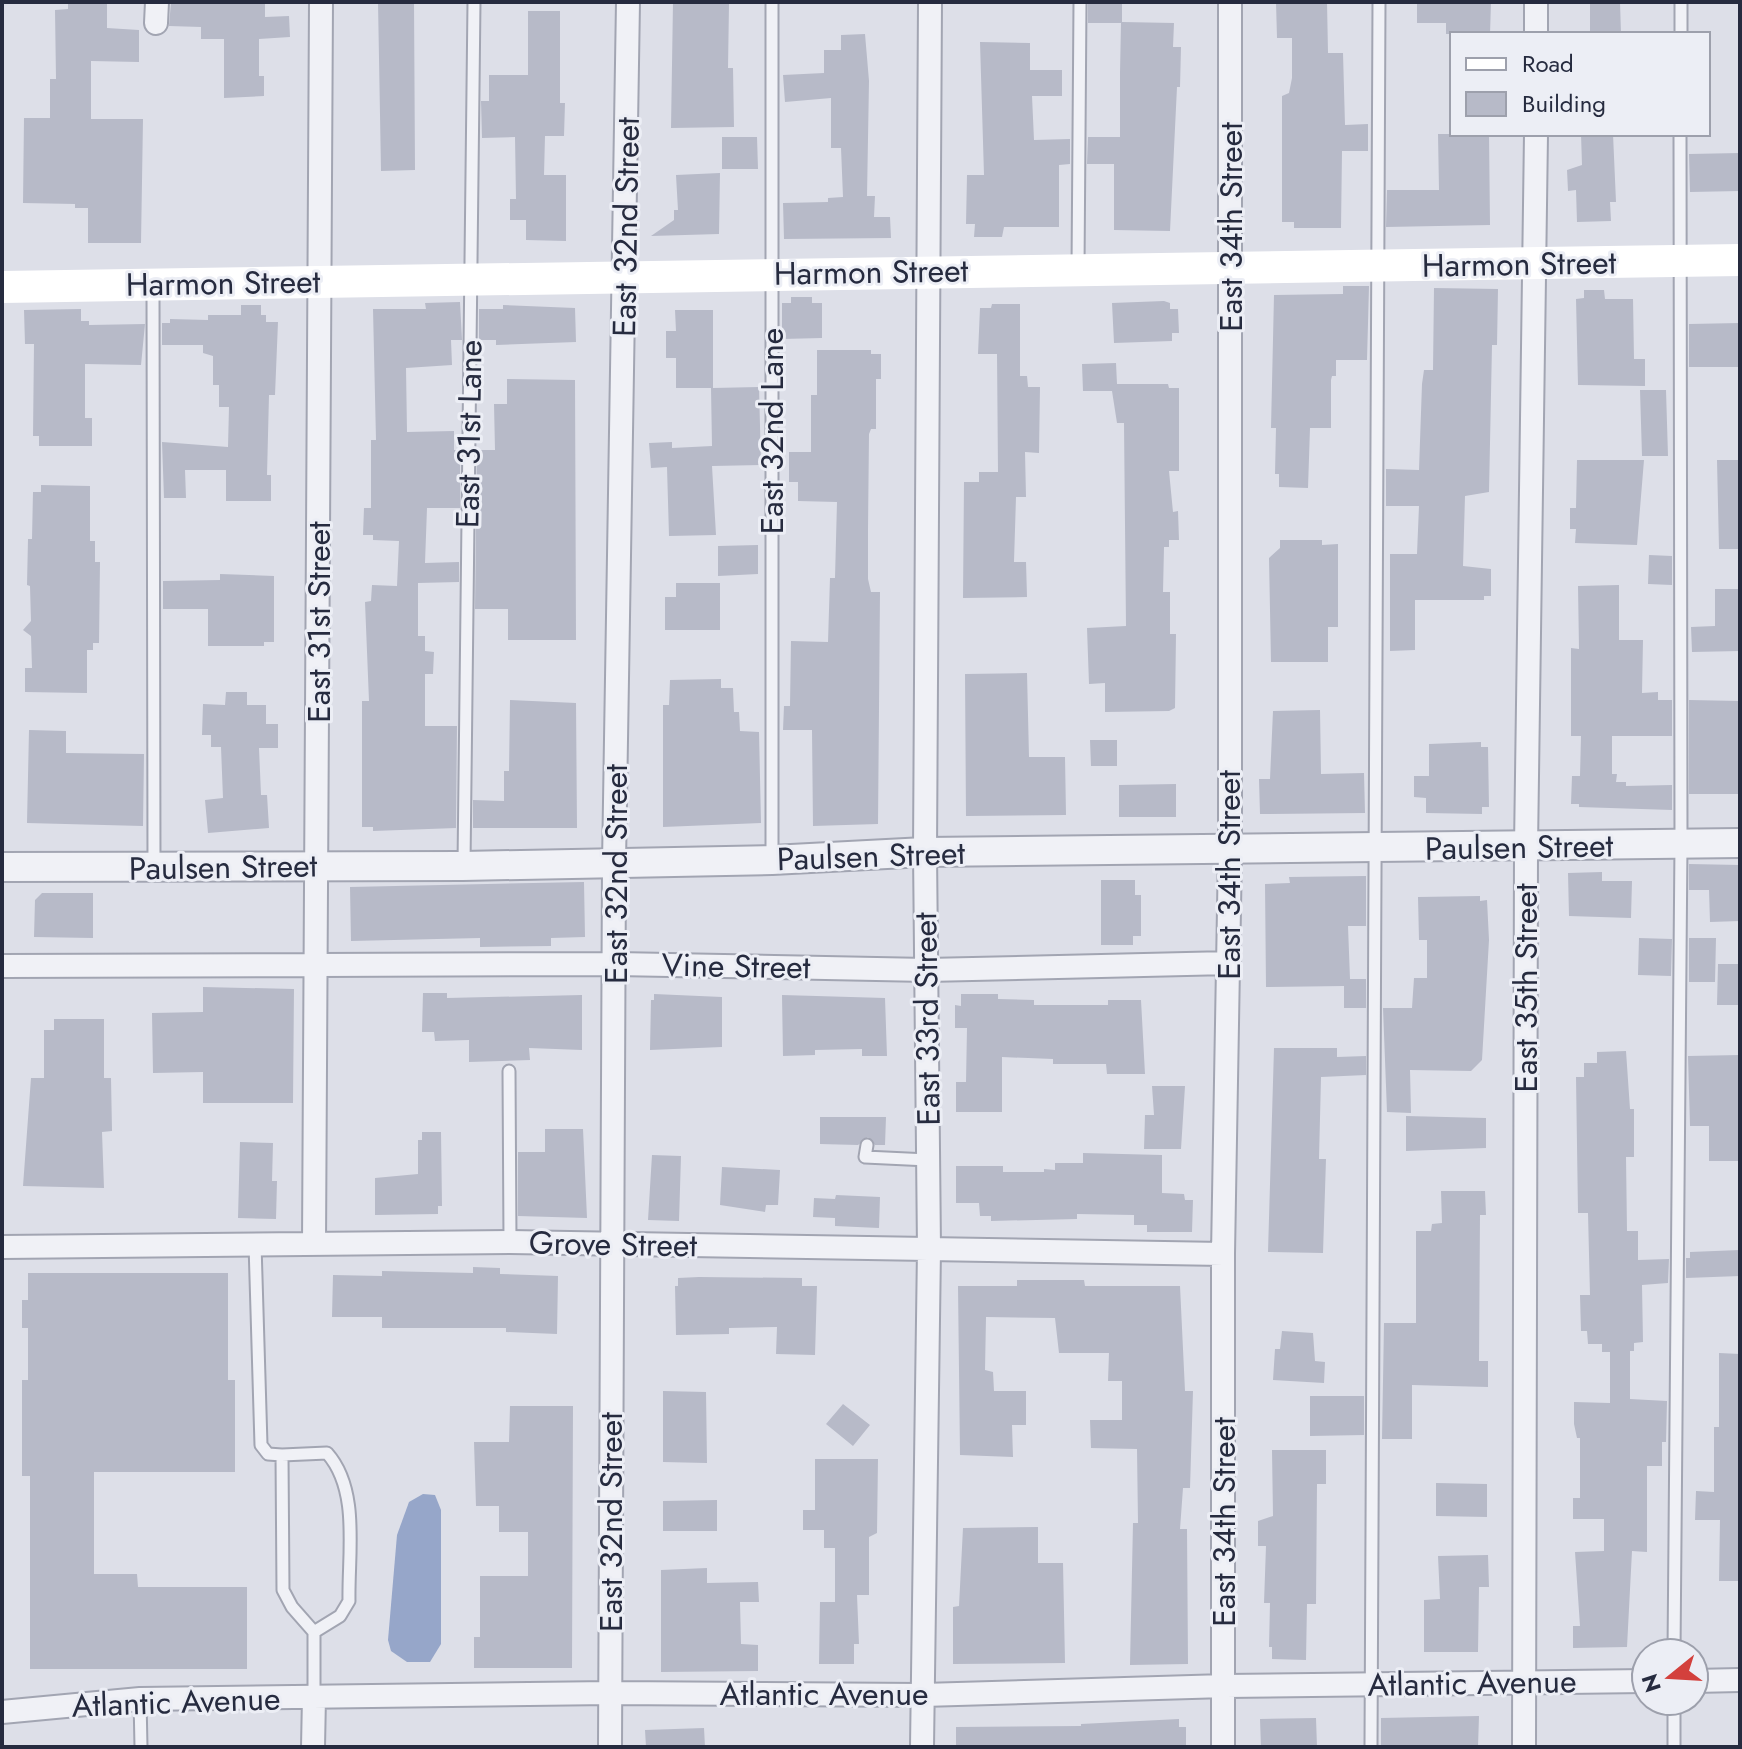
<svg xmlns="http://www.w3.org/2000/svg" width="1742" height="1749" viewBox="0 0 1742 1749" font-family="Jost,sans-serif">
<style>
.water{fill:#96a6c9}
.building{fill:#b7bac8}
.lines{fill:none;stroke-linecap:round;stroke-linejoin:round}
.service-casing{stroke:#a2a5b2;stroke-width:15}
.minor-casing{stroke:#a2a5b2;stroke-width:26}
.tertiary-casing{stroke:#a2a5b2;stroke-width:32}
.service{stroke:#f0f1f6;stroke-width:11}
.minor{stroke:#f0f1f6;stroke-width:22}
.tertiary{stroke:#f0f1f6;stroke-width:28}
.secondary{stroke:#fff;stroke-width:32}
.labels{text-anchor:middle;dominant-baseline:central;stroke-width:6;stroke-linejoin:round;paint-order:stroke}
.street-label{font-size:32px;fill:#262b3f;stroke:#eceef5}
</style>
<rect width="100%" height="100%" fill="#dddfe8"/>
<!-- water -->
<path class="water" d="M423 1494 435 1495 441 1510V1644L430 1662H407L391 1651 388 1640 397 1535 409 1502Z"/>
<!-- building -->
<path class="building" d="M68 2H107V28L139 30V62L91 61V119H143L141 243H88V208H75V204L23 203 24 118H50V79H56L55 10 68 9Z
M171 2H265V17L289 16 290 37 259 39V76H264V96L224 98V39H201V27L169 26Z
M378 2H414L415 170 381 171Z
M673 2 729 4 728 68H733L734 127 671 128Z
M1088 2H1122V22L1174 23 1173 47H1181L1180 87H1177L1170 231 1114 230V164H1087L1088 137H1120V73L1121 23H1088Z
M1276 2H1327L1328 53H1343L1345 125 1368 124V151H1342L1341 228H1294V222H1282V96L1289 93 1292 78V38H1277Z
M1417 2H1491L1490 34H1446V23H1417Z
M1590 2H1620L1621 34H1590Z
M528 11H560V103H565L564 136H545L544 175H566V241L526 240V220H510V199H516L515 137 482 138 481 101H489V75H528Z
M865 34 869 81 867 196H875L874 217H890L891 238 784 239 783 203 828 202V198L843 197 841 148H831V98L785 102 783 75 824 73V50H841V35Z
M980 42 1030 43V70H1062V96H1032L1034 140 1070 139V164L1059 165V227H1004L1002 237H974L975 224H966L967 175H984Z
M1438 134H1489L1490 225 1386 227 1387 190H1439Z
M1581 134H1613L1616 202H1610L1611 221 1577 222 1576 190 1568 191 1567 170 1582 165Z
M722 137H757L758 169H722Z
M1740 153V191L1690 192 1689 154Z
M720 173 719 234 651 236 674 220V210H678L676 175Z
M1343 286H1369L1367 360H1336V376H1332L1331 380V428H1310L1308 488 1279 487V474H1275L1276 428H1271L1274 295 1343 294Z
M1434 288 1498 289 1497 345H1492L1489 492 1465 496 1463 566 1491 569V596H1484V600H1415V650L1390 651V554H1417L1419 506H1386V469L1419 470 1422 384 1424 370H1433Z
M1584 290H1604L1605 299H1633L1634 359H1645V386L1578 385 1576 299 1584 298Z
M791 297H812V303H822V338L782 339V303H791Z
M1164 301 1170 303V309H1178L1179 333H1172V341L1114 343 1112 303Z
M460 302 462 340H451L452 365 406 368 407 432 454 431V450H460V508H427L425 563 459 562V582L418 583V636H425V651L434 652 433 674H425V726H457L456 828 373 831V827H362V701H369L365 602 371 601 372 585 397 586 399 541 373 540V535H363L364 508H371V440H376L373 309H426L425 303Z
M992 304H1020V376H1027L1028 387H1040L1039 453 1025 452 1026 497H1016L1014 562H1026L1027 597 963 598 964 482H979V472H998L997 354H978L980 308H991Z
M241 305H261V315H266V322H278L275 395H269L267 475H271V501H226V470H185L186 498H164L162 442 228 447 229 407H219V385H213V356L203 353V345H162V323H170V319L208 320V315H241Z
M503 305 575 308 576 342 496 345V340H479V309H503Z
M81 309V321H89V325L145 324 141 365 85 364V418H92V446H39V436H33L34 344H25L24 310Z
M675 310H713V388L759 387 761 465 712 466 716 535 669 536 667 467 651 468 649 443 672 442V448L712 446 711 388H676V358H666V331H676Z
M1740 323V367H1689V324Z
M817 350H871V354H881V379H876V429H871L869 434 868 529V579L871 592H880L878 824 813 826 812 730H783L784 706H790L791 641 828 642 830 578H835L837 502 798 501V482H789V452H811V395H817Z
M1116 363 1117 384H1168L1169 388H1179V471H1169L1173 512 1178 511 1179 540H1169V547H1164L1163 592H1170V634H1176L1175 708 1169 711 1105 712V683L1089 684 1087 628 1126 626 1124 423H1117L1112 391H1083L1082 364Z
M507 379 575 380 576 640H508V609H475L477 450H495L494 404H507Z
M1640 390H1666L1668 456H1642Z
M1577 460H1644L1637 545 1575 543 1576 529H1570V508H1576Z
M1717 460H1740V549H1719Z
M41 485 90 486V541H95V562H100L99 643H93V650H87V693L25 692V668H32L31 636 23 630 31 621 30 586 27 585 28 539H32L33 492H41Z
M1280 540H1322V545L1338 544V627H1328V662H1271L1269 558 1280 548Z
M758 545V574L718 576V546Z
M1649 555 1672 556V585L1648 584Z
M220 574 274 576V642H264V646H208V609H163V581L220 580Z
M676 583H720V630H665V597H676Z
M1619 585V640H1643L1642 693 1658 692V700H1672V736H1612V774H1617L1616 782H1626V786L1672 785V810L1579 807V804H1571L1572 776H1580L1581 736H1571V648L1579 649 1578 586Z
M1715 589H1740V651L1692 652 1691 627 1715 626Z
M1027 673 1029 757H1065L1066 815 966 816 965 674Z
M721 679V688H733L734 712H739L740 731 759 732 761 823 663 827V705H669L670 680Z
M226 692H247V705H266V724H278V748H259L261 795H267L269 828 208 833 205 800 223 798 221 747H211V735H202L203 704 225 705Z
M510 700 576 703 577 828H473V800L504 801V771H509Z
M1689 700 1740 701V794H1689Z
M1320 710 1321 774 1364 773 1365 813 1260 814 1259 779H1270L1273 711Z
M29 730 66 731V753L144 754 143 826 27 823Z
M1090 740H1117V766H1091Z
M1481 742V747H1488L1489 807H1482V814L1426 813V798L1414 797V776H1429V744Z
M1176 784V817H1119V785Z
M1689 864 1740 865V921L1710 922 1709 890H1689Z
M1602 872V881H1632L1631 918 1569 916 1568 873Z
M1366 876V926H1348L1350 979H1366V1008H1344V986L1266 987 1265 884 1290 883 1289 877Z
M1101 880H1135V895H1141V936H1133V945H1101Z
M584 882 585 937 551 938V946L480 947V938L351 941 350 887Z
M42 893H93V938L34 937 35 900Z
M1480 896V901L1487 900 1489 940 1482 1060 1471 1071 1410 1070 1411 1113 1387 1112 1383 1008H1412L1414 978H1427V940H1419L1418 897Z
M1639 938 1672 939 1671 976 1638 975Z
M1689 938H1716L1715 982H1689Z
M1718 964H1740V1005H1717Z
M203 987 294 989 293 1103H203V1072L153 1073 152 1013 203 1012Z
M423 993H447V998L582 995V1050L529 1048 530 1060 469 1062V1040L435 1041 434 1032H422Z
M654 994 722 997V1047L650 1050 651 1000H654Z
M961 994H998V999L1034 1000V1005H1108V1000H1141L1145 1074H1107L1106 1064H1053V1059L1002 1057V1112H956V1082H966L967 1028H955V1005L961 1006Z
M782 995 885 998 887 1056H862V1049L815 1050V1055L783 1056Z
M54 1019H104V1078H111L112 1131 102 1132 104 1188 23 1186 31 1078H44V1030H54Z
M1274 1048H1337V1057L1366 1056V1075L1321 1077 1319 1159H1326L1323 1253 1268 1252Z
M1626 1051 1630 1109H1634V1157H1626L1627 1231H1638V1260L1669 1259 1668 1283 1642 1285 1643 1342 1634 1343V1351H1630V1399L1667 1401 1666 1442H1662V1466H1647V1552L1632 1551 1627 1647 1573 1648V1626H1580L1575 1552 1604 1551V1519H1573V1498H1580V1438H1577L1574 1424V1402L1610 1403V1352H1602V1344H1588L1587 1331H1581L1580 1295H1590L1588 1213H1578L1576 1077H1584V1063H1597V1052Z
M1740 1055V1161H1709V1126H1690L1688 1056Z
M1152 1086H1185L1181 1149H1144L1145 1115H1154Z
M1406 1116 1486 1118V1148L1406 1151Z
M820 1117H886L885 1145H875L868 1137 858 1145 820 1144Z
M545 1129H583L587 1218 518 1216V1152H545Z
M422 1132H441L442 1206H438V1214L375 1215V1178L418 1174V1140H422Z
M240 1142 273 1143 272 1181H277L276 1219 238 1218Z
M1083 1153 1162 1155V1193L1184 1194 1185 1200H1193L1192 1232H1147V1225H1134V1215L1077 1214V1219L991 1221V1216H980L979 1203H956V1166H1003V1172H1044V1169L1055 1170V1163H1083Z
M652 1155 681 1156 679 1221 648 1220Z
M722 1167 780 1170 778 1205H766L765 1212 720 1205Z
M1441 1191H1485L1486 1215H1480L1479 1361H1488V1387L1412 1385V1439H1382L1384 1323H1416V1231H1431L1432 1224 1442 1223Z
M836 1195 880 1197 879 1228 835 1226V1218L813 1217 814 1198 835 1199Z
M1740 1250V1276L1686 1278V1258H1690V1252Z
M473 1267 500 1268V1274L558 1276 557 1334 506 1332V1328H382V1317H332L333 1275 382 1276V1271L473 1273Z
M28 1273H228V1380H235V1472H94V1574H137L138 1587H247V1669H30V1476H22V1380H28V1328H22V1300H28Z
M699 1277 802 1278V1286H817L815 1355 776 1354 777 1327 729 1328V1334L676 1335 675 1286H678V1278Z
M1017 1280H1084L1085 1286H1180L1185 1391H1193L1190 1488H1183L1180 1529H1187L1188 1664 1130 1665 1133 1523H1138L1137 1449 1091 1448 1090 1420H1122V1381H1108L1109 1353H1059L1055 1318 986 1317 985 1370 993 1372 994 1391H1026V1425H1012L1013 1457 960 1455 958 1286H1017Z
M1282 1331 1313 1333 1315 1361 1325 1362 1324 1383 1273 1380 1275 1349H1280Z
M1719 1353 1740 1354V1581H1719L1720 1520H1695L1696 1491 1714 1492V1427H1719Z
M663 1391 706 1392 707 1463 663 1462Z
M1310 1396H1364V1435L1310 1436Z
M843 1404 870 1425 853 1446 826 1424Z
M510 1406H573L572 1668H474V1637H480V1576H528V1532H499V1506H476L474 1442H509Z
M1272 1450H1326V1484H1317L1316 1604H1307L1306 1660 1272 1659V1647H1269L1270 1603H1264L1266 1546H1258V1521L1273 1516Z
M815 1459H878L877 1533 869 1537V1595H857L859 1644H854V1664H819L820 1602H835V1548H824V1530H803V1510H815Z
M1436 1483 1487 1484V1517L1436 1516Z
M717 1500V1531H663V1501Z
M1038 1527V1563H1063L1065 1663 953 1664V1607L959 1606 963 1528Z
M1488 1555 1489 1587H1479L1478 1652H1424V1600L1440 1599 1438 1556Z
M707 1568V1583L758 1582 759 1602H740L741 1644 758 1645V1671L661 1672V1570Z
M1479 1716 1478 1747 1381 1745V1718Z
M1316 1718 1317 1747H1261L1260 1719Z
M1179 1719V1727H1186V1747H956V1727L1081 1726V1724Z
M704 1728 705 1747H646L645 1730Z"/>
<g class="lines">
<defs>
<path id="service" d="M1681 34V2
M1078 269 1080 2
M153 289 154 868
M772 859V2
M464 865 474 2
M509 1071 510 1242
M867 1145 865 1157 928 1160
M255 1244 261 1445 268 1454 282 1455
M1674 1653 1681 844 1680 134
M314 1697V1632L292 1607 283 1590 282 1455 327 1453C360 1490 348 1553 349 1601L340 1616 314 1632
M140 1699 141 1747
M1674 1701V1747
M1371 1747 1379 2"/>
<path id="minor" d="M156 23 157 2
M1536 34V2
M2 966 616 964 927 970 1229 963
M314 1243 321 2
M2 1247 510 1242 1223 1254
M1694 1681 1740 1680
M2 1712 140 1699 610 1693 923 1695 1225 1686 1646 1681
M313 1747 314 1697
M610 1747 614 863 628 2
M922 1747 929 1249 925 852 930 2
M1223 1747V1254L1230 851V2
M1524 1747 1526 847 1536 134"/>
<path id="tertiary" d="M2 867 463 866 772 860 925 852 1740 843"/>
</defs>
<!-- service casing -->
<use href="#service" class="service-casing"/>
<!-- minor casing -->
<use href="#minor" class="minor-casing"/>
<!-- tertiary casing -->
<use href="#tertiary" class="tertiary-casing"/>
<!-- service -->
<use href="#service" class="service"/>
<!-- minor -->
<use href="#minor" class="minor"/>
<!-- tertiary -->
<use href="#tertiary" class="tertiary"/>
<!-- secondary -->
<path class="secondary" d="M2 287 1740 260"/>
</g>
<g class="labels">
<!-- street labels -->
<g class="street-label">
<text transform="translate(626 227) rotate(-89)">East 32nd Street</text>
<text transform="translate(1231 227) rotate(-90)">East 34th Street</text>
<text transform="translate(1519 264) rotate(-1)">Harmon Street</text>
<text transform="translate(871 272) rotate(-1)">Harmon Street</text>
<text transform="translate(223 283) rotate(-1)">Harmon Street</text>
<text transform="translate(772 431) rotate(-90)">East 32nd Lane</text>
<text transform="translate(469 434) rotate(-89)">East 31st Lane</text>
<text transform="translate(319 622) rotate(-90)">East 31st Street</text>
<text transform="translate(1519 847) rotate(-1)">Paulsen Street</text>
<text transform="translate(871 856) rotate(-2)">Paulsen Street</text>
<text transform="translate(223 867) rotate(-1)">Paulsen Street</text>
<text transform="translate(616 874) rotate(-90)">East 32nd Street</text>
<text transform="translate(1229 875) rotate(-90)">East 34th Street</text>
<text transform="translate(736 966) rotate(1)">Vine Street</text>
<text transform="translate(1526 988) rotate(-90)">East 35th Street</text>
<text transform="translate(927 1019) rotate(-91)">East 33rd Street</text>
<text transform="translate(613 1244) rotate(1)">Grove Street</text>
<text transform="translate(611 1522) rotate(-90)">East 32nd Street</text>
<text transform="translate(1224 1522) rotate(-90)">East 34th Street</text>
<text transform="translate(1472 1683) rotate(-1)">Atlantic Avenue</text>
<text x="824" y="1694">Atlantic Avenue</text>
<text transform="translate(176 1702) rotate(-2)">Atlantic Avenue</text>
</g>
</g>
<!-- border -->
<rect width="1742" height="1749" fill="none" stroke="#262b3f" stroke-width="8"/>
<!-- legend -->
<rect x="1450" y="32" width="260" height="104" fill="#eceef5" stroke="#9da0ac" stroke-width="2"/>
<rect x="1466" y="58" width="40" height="12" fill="#ffffff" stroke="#9da0ac" stroke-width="2"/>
<text x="1522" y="72" font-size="24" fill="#262b3f">Road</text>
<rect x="1466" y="92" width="40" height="24" fill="#b7bac8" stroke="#9da0ac" stroke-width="2"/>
<text x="1522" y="112" font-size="24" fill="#262b3f">Building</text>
<!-- north arrow -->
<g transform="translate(1670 1677) rotate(252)"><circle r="38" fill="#eceef5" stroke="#9da0ac" stroke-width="2"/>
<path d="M0-6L14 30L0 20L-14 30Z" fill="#d3403c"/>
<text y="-12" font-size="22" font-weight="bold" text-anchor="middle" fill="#262b3f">N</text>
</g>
</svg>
